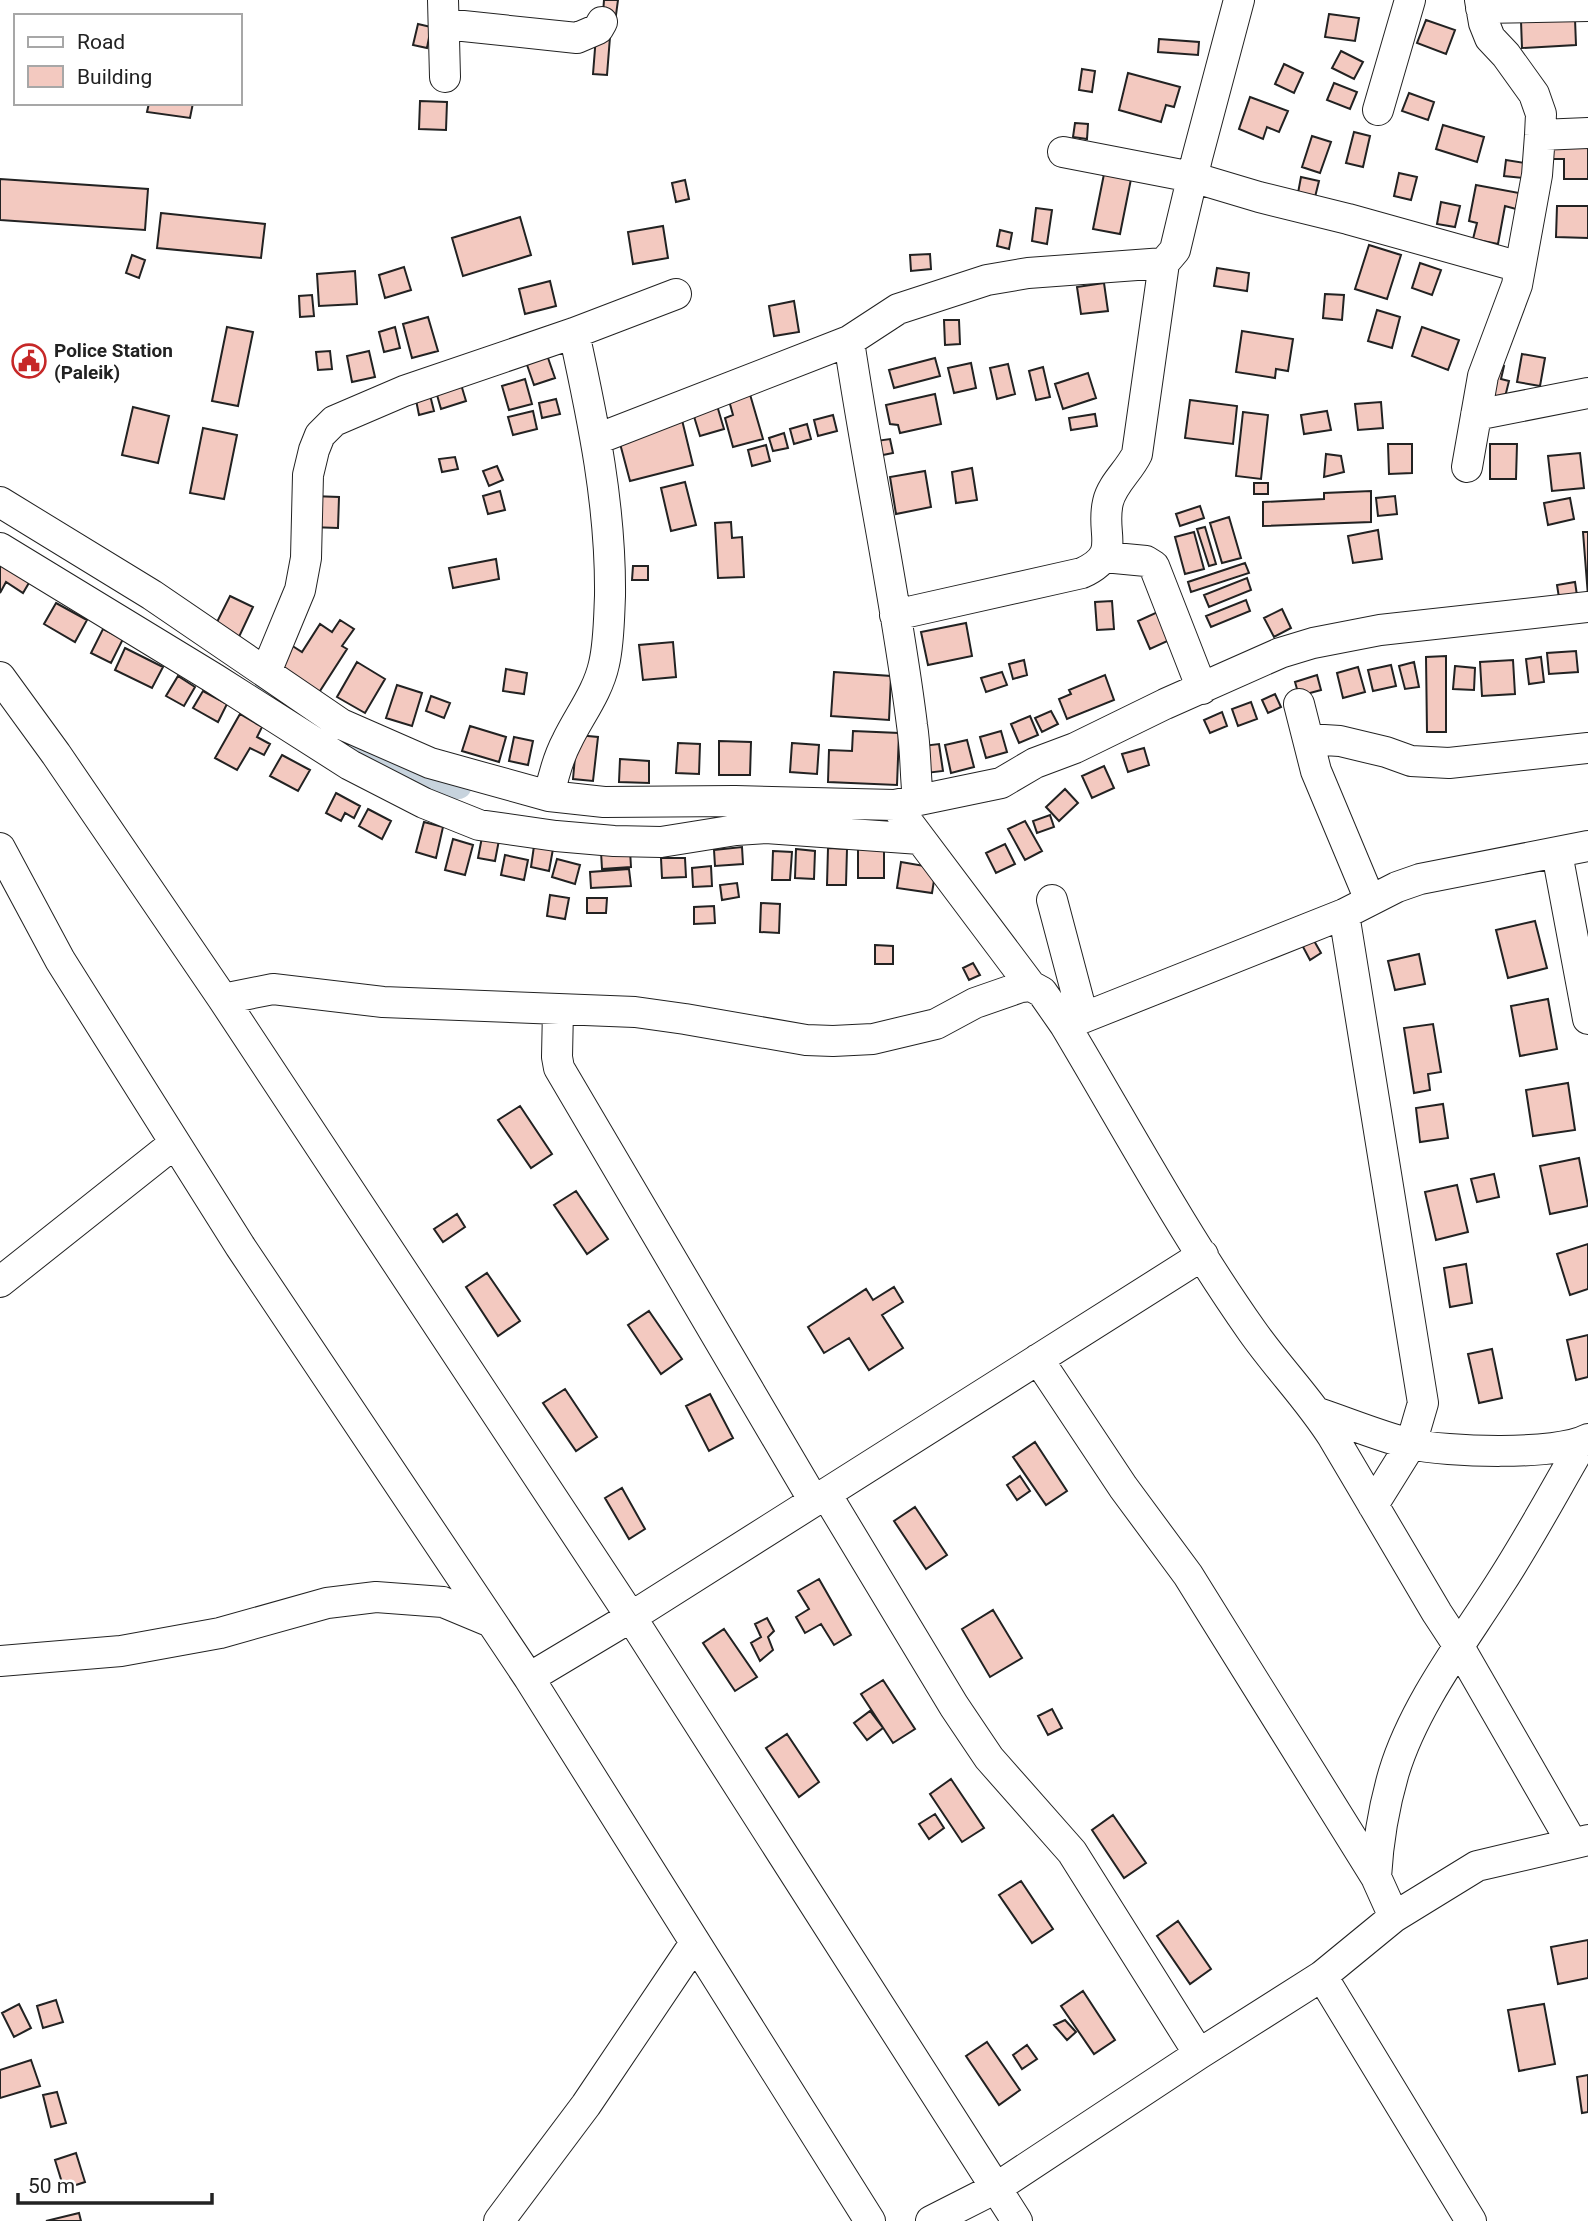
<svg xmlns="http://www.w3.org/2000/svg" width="1588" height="2221" viewBox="0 0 1588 2221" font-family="Roboto,sans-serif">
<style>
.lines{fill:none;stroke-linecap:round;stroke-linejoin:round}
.canal{stroke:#c7d3dd;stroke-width:28}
.building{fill:#f3c9c0;stroke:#222;stroke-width:2}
.minor-casing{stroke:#222;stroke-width:32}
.minor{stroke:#fff;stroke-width:30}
.labels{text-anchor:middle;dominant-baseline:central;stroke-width:5;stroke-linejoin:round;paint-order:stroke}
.poi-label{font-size:19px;font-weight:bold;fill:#222;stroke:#fff;text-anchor:start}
</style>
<rect width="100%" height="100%" fill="#fff"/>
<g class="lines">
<!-- canal -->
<path class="canal" d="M264 696 406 771 458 785"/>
</g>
<!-- building -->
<path class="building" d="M604 0H618L616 15 603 14Z
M1329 14 1359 18 1355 41 1325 37Z
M1575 19 1576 45 1522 48 1521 21Z
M1426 20 1455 30 1446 54 1417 43Z
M418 24 431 27 427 48 413 45Z
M596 36 610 37 607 75 593 74Z
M1159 39 1199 42 1198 55 1158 52Z
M1341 51 1363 62 1354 79 1332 68Z
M1284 64 1303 73 1294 93 1275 84Z
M1082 69 1095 71 1092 92 1079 90Z
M1128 73 1180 87 1174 107 1166 105 1161 122 1119 110Z
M1334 83 1357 92 1350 109 1327 100Z
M1409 93 1434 102 1428 120 1402 111Z
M1250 97 1288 111 1279 132 1267 127 1263 139 1239 129Z
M420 101 447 102 446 130 419 129Z
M149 103H193L190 118 147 112Z
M1075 123 1088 124 1087 139 1073 137Z
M1443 125 1484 137 1477 162 1436 149Z
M1354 132 1370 136 1363 167 1346 163Z
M1312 136 1331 142 1320 173 1302 167Z
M1553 143H1588V179H1564V159H1553Z
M1506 160 1525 163 1523 178 1504 176Z
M1399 173 1417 177 1411 200 1394 196Z
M1104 174 1131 179 1120 234 1093 229Z
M1301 177 1319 181 1315 197 1298 193Z
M0 179 148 189 145 230 0 220Z
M685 180 689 199 676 202 672 183Z
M1476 185 1519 193 1516 209 1505 206 1498 244 1473 239 1477 223 1469 221Z
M1441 202 1460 206 1455 227 1437 224Z
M1557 206H1588V238L1556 237Z
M1036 208 1052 210 1047 244 1032 241Z
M161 213 265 224 261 258 157 248Z
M520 217 531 255 463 276 452 238Z
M663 226 668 258 633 264 628 232Z
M1000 230 1012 233 1009 249 997 246Z
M1369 245 1401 255 1387 299 1355 289Z
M930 254 931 269 911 271 910 255Z
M132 255 145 260 139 278 126 273Z
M1420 263 1441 270 1432 295 1412 288Z
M404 267 411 290 385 298 379 275Z
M1217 268 1249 273 1247 291 1214 286Z
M355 271 357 304 319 306 317 274Z
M550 281 556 306 525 314 519 289Z
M1104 283 1108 311 1081 314 1077 287Z
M1325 294 1344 295 1342 320 1323 318Z
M312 295 314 316 300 317 299 296Z
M794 301 799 332 774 336 769 306Z
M1377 310 1400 317 1392 348 1368 341Z
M428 317 438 351 412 358 403 324Z
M944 320H959L960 344 945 345Z
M227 327 253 332 238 406 212 401Z
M395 327 400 348 384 352 379 332Z
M1422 327 1459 340 1448 370 1412 356Z
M1242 331 1293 339 1288 371 1276 369 1275 378 1236 372Z
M330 351 332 369 318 370 316 352Z
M369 351 375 377 352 382 347 356Z
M1522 354 1545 358 1540 386 1517 382Z
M547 355 555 378 534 385 526 362Z
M935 358 940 376 894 388 889 370Z
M971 363 976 388 954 393 948 368Z
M1008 364 1015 394 997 399 990 368Z
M1498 365 1504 366 1501 379 1509 381 1503 405 1489 401Z
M1043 367 1050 397 1036 400 1029 371Z
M1088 373 1096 398 1063 409 1055 384Z
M525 379 532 404 509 410 502 386Z
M460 381 466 401 441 409 435 388Z
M429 391 434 411 419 415 415 395Z
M749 391 763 439 733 447 725 418 733 415 728 397Z
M935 394 941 424 900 433 898 425 890 424 886 405Z
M556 399 560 414 542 418 539 403Z
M1190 400 1237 406 1233 444 1185 438Z
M716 402 724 429 700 436 692 410Z
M1381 402 1383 428 1358 430 1355 404Z
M133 407 169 416 158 463 122 455Z
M533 411 537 429 513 435 508 417Z
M1327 411 1331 430 1304 434 1301 415Z
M1243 412 1268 415 1261 479 1236 476Z
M1095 414 1097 426 1071 430 1069 418Z
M833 415 837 431 818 436 814 420Z
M682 420 693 465 630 481 618 436Z
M807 424 811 439 794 444 790 429Z
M203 428 237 435 224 499 190 493Z
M784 433 788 448 773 451 769 438Z
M890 439 893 453 878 456 876 441Z
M1388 444H1412V473L1389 474Z
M1490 444H1517L1516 479H1490Z
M766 445 770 461 752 466 748 450Z
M1580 453 1584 488 1552 491 1548 456Z
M1326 454 1341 456 1344 472 1324 477Z
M455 457 458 469 442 472 439 459Z
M497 466 503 480 489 486 483 471Z
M972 468 977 500 956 503 952 472Z
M925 471 931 507 896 514 890 477Z
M685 482 696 525 671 531 661 488Z
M1254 483H1268V494H1254Z
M500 491 505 510 488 514 483 496Z
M1371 491V522L1263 526V502L1324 499V493Z
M312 496 339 497 338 528 310 527Z
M1395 496 1397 514 1378 516 1376 498Z
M1570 498 1574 519 1548 525 1544 503Z
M1200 506 1204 518 1180 526 1176 514Z
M1229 517 1241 558 1222 563 1210 523Z
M731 522 732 538 742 537 744 577 718 578 715 523Z
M1205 527 1216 564 1209 566 1197 529Z
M1378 530 1382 559 1353 563 1348 536Z
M1194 532 1204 569 1185 574 1175 537Z
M1583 532H1588V596Z
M4 559 33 576 23 593 6 582 0 593V566Z
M496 559 499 579 453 588 449 568Z
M1245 563 1249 573 1191 592 1188 582Z
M633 566H648V580H632Z
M1247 578 1251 590 1209 607 1204 595Z
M1575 582 1578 602 1560 604 1557 585Z
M230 596 253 607 238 639 214 628Z
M1246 600 1250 611 1211 627 1206 616Z
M1112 601 1114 629 1097 630 1095 602Z
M56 603 87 620 75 642 44 624Z
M1282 609 1291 628 1274 637 1264 618Z
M1162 610 1174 638 1150 649 1138 621Z
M340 620 354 629 342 646 347 649 318 694 277 666 291 645 302 652 320 624 332 632Z
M966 623 972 656 928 665 921 632Z
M103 629 123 639 111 663 91 653Z
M673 642 676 677 643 680 639 645Z
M125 648 163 667 152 688 115 670Z
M1576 651 1578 672 1549 674 1547 653Z
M1446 656V732H1427L1426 657Z
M1541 657 1544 682 1529 684 1526 659Z
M1024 660 1027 675 1013 679 1009 664Z
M1513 660 1515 694 1482 696 1480 662Z
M357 662 385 679 365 713 337 697Z
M1414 662 1419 687 1405 689 1399 666Z
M1391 665 1396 686 1373 691 1368 670Z
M1455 666 1475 668 1474 690 1453 689Z
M1358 667 1365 692 1343 698 1337 673Z
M506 669 527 673 524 694 503 691Z
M834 672 891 676 889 720 831 716Z
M1002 672 1007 685 986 692 981 678Z
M1105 675 1114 700 1067 719 1059 699 1071 694 1069 690Z
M1317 675 1321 690 1299 696 1295 682Z
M178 676 195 687 184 706 166 696Z
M397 685 422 693 412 726 386 718Z
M203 691 227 704 218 722 193 708Z
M1275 694 1281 707 1268 713 1262 700Z
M431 696 450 703 444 718 426 711Z
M1251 702 1257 719 1238 726 1232 709Z
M1051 711 1058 724 1042 732 1035 718Z
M1222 712 1227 726 1210 733 1204 720Z
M240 714 262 727 257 737 270 744 264 755 250 748 237 770 215 758Z
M1030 716 1038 735 1019 743 1011 724Z
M470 726 506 737 499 762 462 751Z
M853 731 899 733 897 785 828 782 829 750 852 751Z
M1001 731 1007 752 986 758 980 737Z
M577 735 598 737 593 781 573 779Z
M514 737 533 741 528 765 509 761Z
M967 740 974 767 951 773 945 745Z
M719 741 751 742 750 775H719Z
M678 743 700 744 699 774 676 773Z
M792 743 819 745 817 774 790 772Z
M939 744 943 771 926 773 922 746Z
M1144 748 1149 765 1128 772 1122 754Z
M282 755 310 770 298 791 270 776Z
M620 759 649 761V783L619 782Z
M1104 766 1114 788 1092 798 1082 776Z
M1065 789 1078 803 1059 821 1046 807Z
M336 793 360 806 354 818 345 813 341 821 326 813Z
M368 809 391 821 382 839 359 826Z
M1050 815 1054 827 1037 833 1033 821Z
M1025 821 1042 851 1025 860 1008 829Z
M424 822 443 827 436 858 416 852Z
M482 837 499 840 495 861 478 858Z
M453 839 473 845 465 875 445 870Z
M1005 844 1015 864 996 873 986 853Z
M534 846 553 849 549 871 531 867Z
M858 846H884V878H858Z
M742 847 743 864 715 866 714 850Z
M828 848 847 849 846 885H827Z
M796 849 815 851 814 879 795 878Z
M630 850 631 867 602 869 601 852Z
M773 851 792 852 790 880H772Z
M505 855 528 860 524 880 501 875Z
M661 858H685L686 877 662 878Z
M557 859 580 865 575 884 552 877Z
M901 862 936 868 932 893 897 888Z
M711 866 712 886 693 887 692 868Z
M629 869 631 886 591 888 590 872Z
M737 883 739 897 722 900 720 885Z
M550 895 569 898 565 919 547 916Z
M587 898H607L606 913H587Z
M761 903 780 904 779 933 760 932Z
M714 906 715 923 694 924V907Z
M1535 921 1547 968 1508 978 1496 930Z
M1313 939 1321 953 1310 960 1302 945Z
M875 945 893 946V964H875Z
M1419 954 1425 984 1395 990 1388 961Z
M973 963 980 975 969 980 963 968Z
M1548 999 1557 1049 1520 1056 1511 1006Z
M1433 1024 1441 1072 1428 1074 1430 1090 1414 1093 1404 1028Z
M1568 1083 1575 1130 1533 1136 1526 1090Z
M1443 1104 1448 1138 1420 1142 1416 1108Z
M520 1106 552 1154 531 1168 498 1120Z
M1579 1158 1588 1206 1550 1214 1540 1166Z
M1494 1174 1499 1197 1477 1202 1471 1179Z
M1457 1185 1468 1232 1436 1240 1425 1192Z
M576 1191 608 1239 587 1254 554 1205Z
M457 1214 465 1227 443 1242 434 1229Z
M1588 1244V1289L1570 1295 1557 1254Z
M1466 1264 1472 1303 1450 1307 1444 1268Z
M487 1273 520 1321 498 1336 466 1287Z
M894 1287 903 1302 882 1315 903 1348 869 1370 849 1338 824 1353 808 1327 866 1289 873 1300Z
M649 1311 682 1359 661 1374 628 1325Z
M1588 1335V1377L1576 1380 1567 1340Z
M1492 1349 1502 1398 1479 1403 1468 1354Z
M565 1389 597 1437 576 1451 543 1403Z
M710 1394 733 1438 709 1451 686 1406Z
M1035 1442 1067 1491 1046 1505 1013 1457Z
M1020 1476 1030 1491 1017 1500 1007 1485Z
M622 1488 645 1529 629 1539 605 1498Z
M915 1507 947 1555 926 1569 894 1521Z
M819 1579 851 1635 834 1645 821 1624 805 1633 796 1617 809 1609 798 1591Z
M993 1610 1022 1658 990 1677 962 1629Z
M767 1618 774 1631 768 1637 773 1650 760 1661 751 1643 761 1637 755 1624Z
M724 1629 757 1677 735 1691 703 1643Z
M883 1680 915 1729 893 1743 861 1694Z
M1052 1709 1062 1728 1048 1735 1038 1716Z
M870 1711 883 1728 867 1740 854 1723Z
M787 1734 819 1782 799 1797 766 1748Z
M951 1779 984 1828 962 1842 930 1794Z
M935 1814 944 1828 929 1839 919 1824Z
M1113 1815 1146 1863 1124 1878 1092 1830Z
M1021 1881 1053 1929 1032 1943 999 1895Z
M1178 1921 1211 1969 1190 1984 1157 1936Z
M1588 1940V1978L1558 1984 1551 1947Z
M1083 1991 1115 2040 1094 2054 1061 2006Z
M56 2000 63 2022 43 2028 37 2006Z
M19 2004 31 2028 14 2037 2 2013Z
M1544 2004 1555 2064 1519 2071 1508 2010Z
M1065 2020 1076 2032 1067 2040 1054 2025Z
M987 2042 1020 2090 999 2105 966 2056Z
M1027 2045 1037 2059 1022 2069 1013 2055Z
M31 2060 40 2086 0 2098V2070Z
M1588 2075V2112L1582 2113 1577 2077Z
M57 2092 66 2123 51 2127 43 2095Z
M76 2153 85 2182 64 2189 55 2160Z
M79 2213 81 2221H46Z"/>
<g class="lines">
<defs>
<path id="minor" d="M443 0 445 77
M1481 8 1588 6
M444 24 577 38 598 29 602 22
M1378 110 1410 0
M1540 135 1588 133
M1063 152 1192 177 1259 197 1348 219 1520 267
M849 341C868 470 896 596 912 725 916 750 915 775 918 799
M1476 415 1588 393
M597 439 849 341 898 309 987 280 1028 273 1164 263 1175 250 1197 158 1239 0
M1467 467 1483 376 1517 285 1537 175 1540 135 1541 114 1534 94 1506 55 1490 38 1484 23 1480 0
M0 502 152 595 341 724 430 763 549 796 604 802 735 801 895 805 1001 783 1035 763 1075 748 1165 704 1280 653 1313 643 1380 630 1588 607
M0 548 215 679 350 765 424 803 479 825 556 836 614 841 661 842 736 830 766 828 920 839
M1104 557 1146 561 1154 566 1202 689
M895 615 1082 573C1123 554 1100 535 1108 502 1112 484 1129 471 1137 454L1164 263
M266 672 300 590 306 558 308 475 314 450 320 435 334 421 404 391 574 333 676 294
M0 677 56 754 223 999 631 1617 1017 2221
M1299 704 1316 771 1370 900
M1308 739 1340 741 1386 752 1411 761 1449 763 1588 748
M549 796C553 777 558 758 567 741 579 716 598 692 604 664 609 643 609 618 610 596 611 506 593 420 574 333
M895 805 1031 986 1042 992 1065 1025C1126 1127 1183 1233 1252 1331 1278 1368 1309 1399 1333 1437L1437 1613 1458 1645 1572 1843
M0 848 60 960 240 1246 529 1678 870 2221
M1557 853 1588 1019
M1052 900 1083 1017
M1344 914 1423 1403 1411 1444 1373 1505
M223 999 273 989 383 1002 635 1012 685 1019 806 1040 833 1041 873 1039 936 1024 975 1003 1021 987 1031 986
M558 1009 557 1057 559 1068 814 1501
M1065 1025 1344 914 1397 887 1420 879 1588 846
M0 1282 175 1143
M1038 1359 1123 1487 1188 1575 1376 1877 1394 1917
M1318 1413C1348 1423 1379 1436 1410 1444 1446 1452 1557 1456 1588 1439
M826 1494 954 1706 989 1758 1072 1852 1199 2054
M0 1661 121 1651 220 1633 327 1603 376 1597 443 1602 491 1622
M529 1678 631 1617 1203 1255
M1376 1877C1378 1842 1384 1806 1394 1772 1414 1706 1462 1643 1499 1585 1529 1539 1555 1490 1583 1442
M1322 1976 1471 2221
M499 2221 586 2105 695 1943
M931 2221 996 2188 1199 2054 1322 1976 1394 1917 1477 1866 1588 1840"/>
</defs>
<!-- minor casing -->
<use href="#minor" class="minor-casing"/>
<!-- minor -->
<use href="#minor" class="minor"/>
</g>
<!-- icons -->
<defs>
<symbol id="civic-ring" viewBox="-11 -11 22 22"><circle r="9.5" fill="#fff" stroke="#c62828" stroke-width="1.5"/><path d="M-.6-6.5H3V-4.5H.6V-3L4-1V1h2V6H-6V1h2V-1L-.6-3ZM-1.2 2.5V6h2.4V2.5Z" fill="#c62828"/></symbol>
</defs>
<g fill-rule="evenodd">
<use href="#civic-ring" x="10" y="342" width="38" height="38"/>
</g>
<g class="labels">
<!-- poi labels -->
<g class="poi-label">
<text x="54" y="350">Police Station<tspan x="54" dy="22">(Paleik)</tspan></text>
</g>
</g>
<!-- legend -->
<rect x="14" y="14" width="228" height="91" fill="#ffffff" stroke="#a7a7a7" stroke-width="2"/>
<rect x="28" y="37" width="35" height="10" fill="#ffffff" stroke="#a7a7a7" stroke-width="2"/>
<text x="77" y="49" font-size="21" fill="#222222">Road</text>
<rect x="28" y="66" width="35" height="21" fill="#f3c9c0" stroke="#a7a7a7" stroke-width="2"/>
<text x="77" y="84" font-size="21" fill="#222222">Building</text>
<!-- scale -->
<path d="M18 2193v10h194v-10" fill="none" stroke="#222222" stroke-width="3.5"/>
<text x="28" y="2193" font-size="21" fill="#222222" stroke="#ffffff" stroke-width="5" paint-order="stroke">50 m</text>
</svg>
